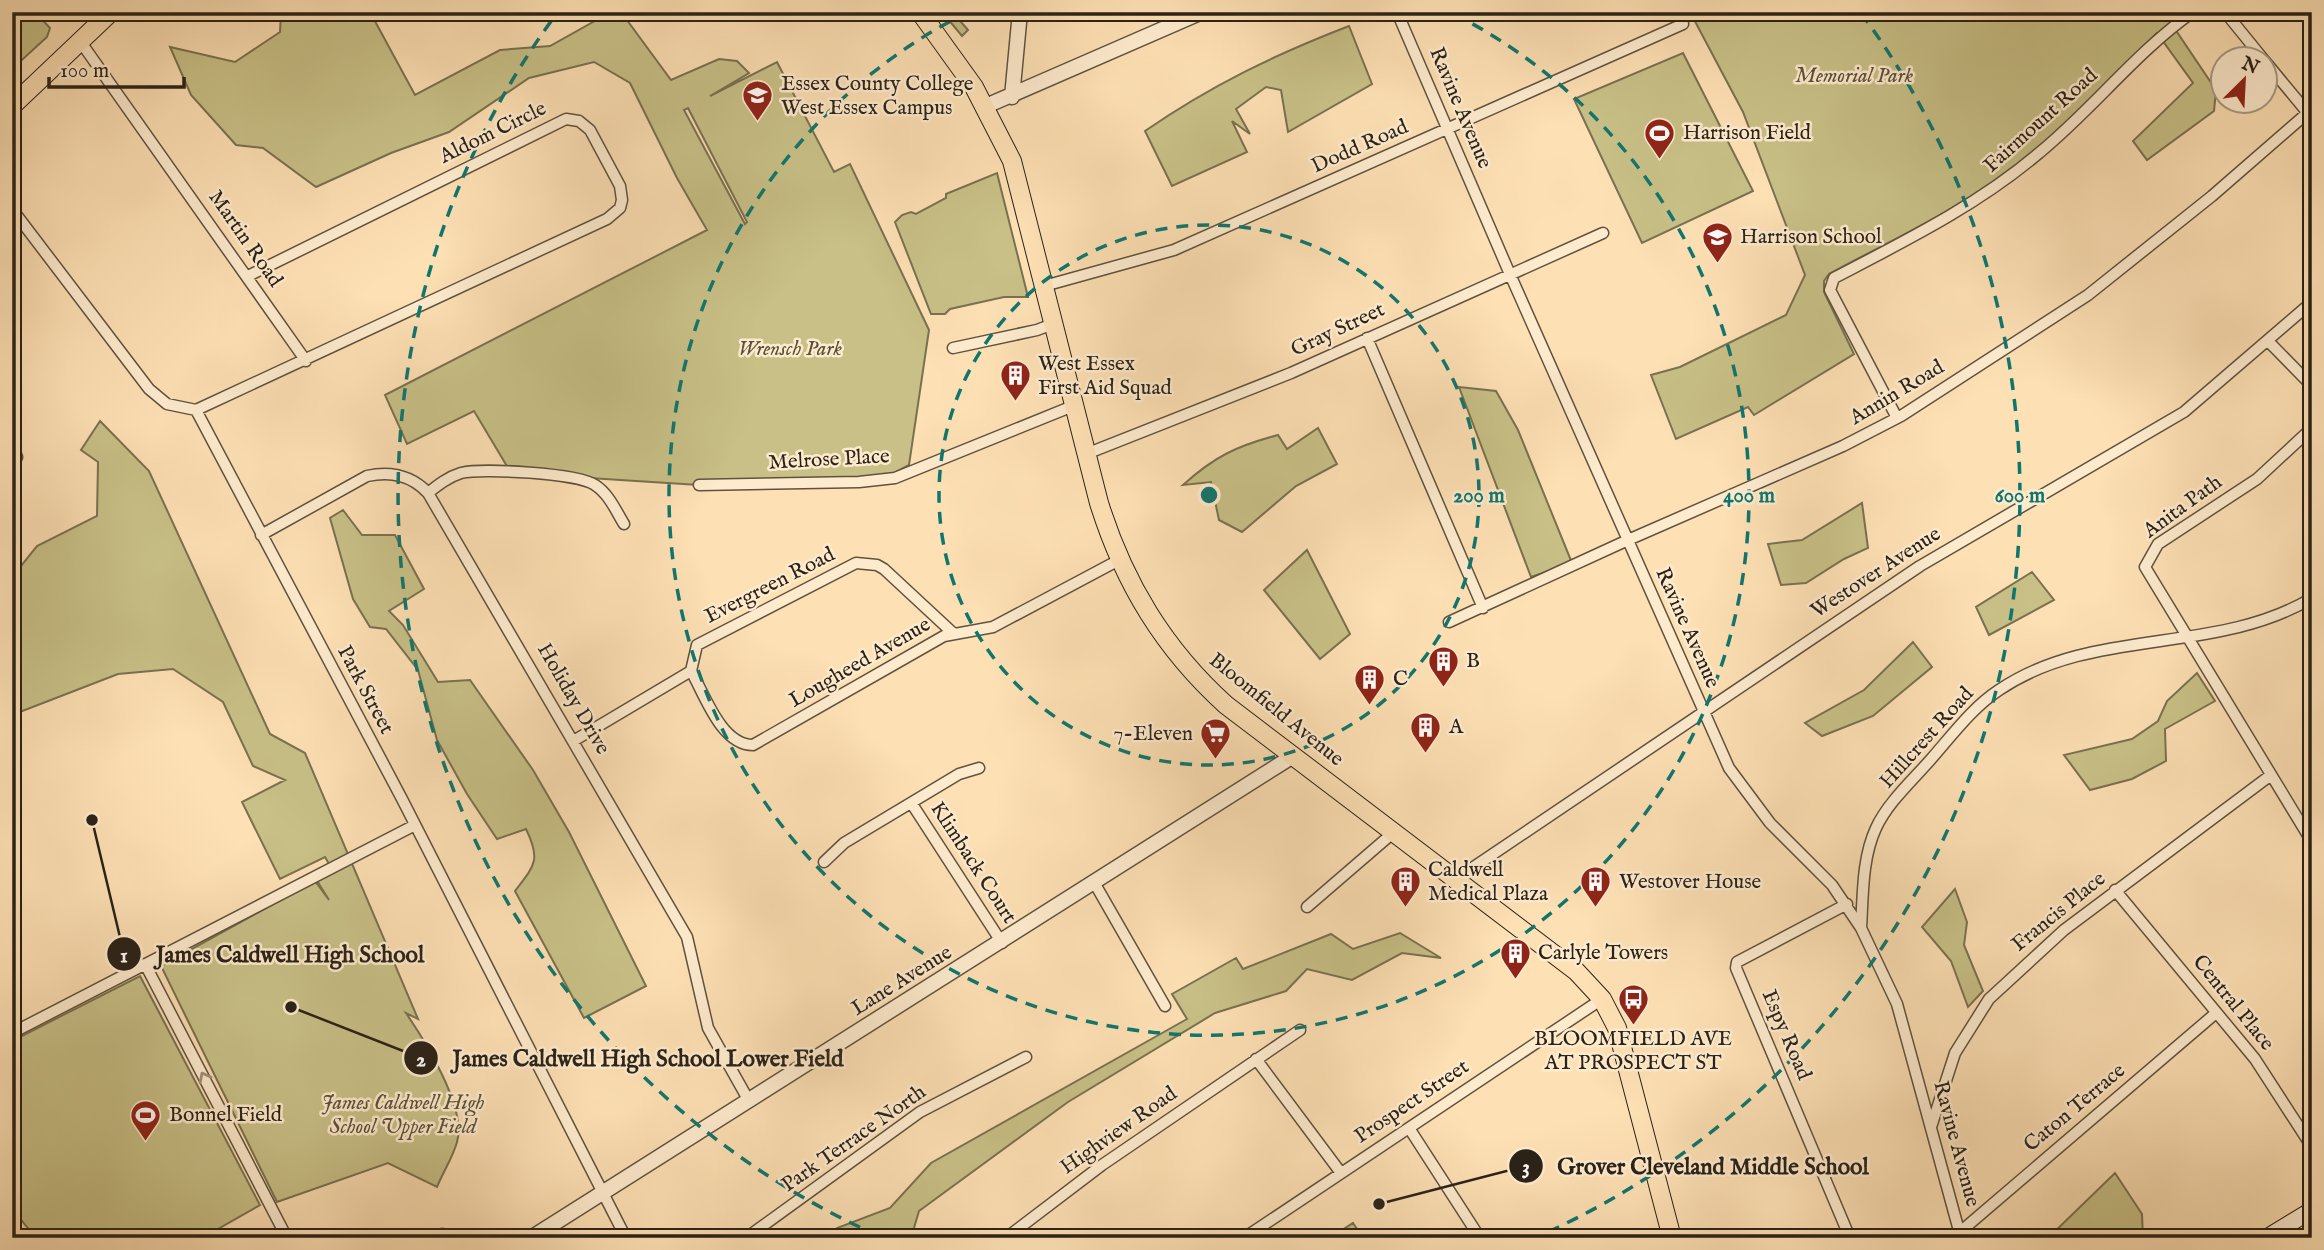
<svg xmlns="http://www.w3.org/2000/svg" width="2324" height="1250" viewBox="0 0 2324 1250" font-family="'IM FELL English',serif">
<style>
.green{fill:#c8c087;stroke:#797150;stroke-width:2;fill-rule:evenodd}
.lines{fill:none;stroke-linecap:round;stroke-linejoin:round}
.minor-casing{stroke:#5f523f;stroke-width:13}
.tertiary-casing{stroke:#5f523f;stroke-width:17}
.secondary-casing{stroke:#2a2218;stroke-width:18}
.primary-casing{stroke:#2a2218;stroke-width:20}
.minor{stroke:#feebce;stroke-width:10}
.tertiary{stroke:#feebce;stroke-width:14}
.secondary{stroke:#feebce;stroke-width:16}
.primary{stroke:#fde0b4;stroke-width:18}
.oneway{stroke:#9f917c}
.ring{fill:none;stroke:#0f766e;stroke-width:3.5;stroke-dasharray:12 9}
.labels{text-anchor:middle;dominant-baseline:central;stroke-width:5;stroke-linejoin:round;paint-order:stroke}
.park-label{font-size:21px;font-style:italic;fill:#595139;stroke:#feebce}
.poi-label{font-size:21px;fill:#2a2218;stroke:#feebce;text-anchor:start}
.street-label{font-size:21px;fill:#2a2218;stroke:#feebce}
.centre{fill:#0f766e;stroke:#feebce;stroke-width:3.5}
.ring-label{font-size:21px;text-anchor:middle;font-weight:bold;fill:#0f766e;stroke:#feebce;stroke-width:5;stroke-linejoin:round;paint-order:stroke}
.leader{fill:none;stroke:#2a2218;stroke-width:2.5}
.callout-dot{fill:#2a2218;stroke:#feebce;stroke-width:2.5}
.mark-label{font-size:21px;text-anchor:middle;font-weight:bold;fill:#fff}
.callout-label{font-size:23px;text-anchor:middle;font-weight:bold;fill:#2a2218;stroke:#feebce;stroke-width:5;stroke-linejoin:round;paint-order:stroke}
</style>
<rect width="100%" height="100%" fill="#fde0b4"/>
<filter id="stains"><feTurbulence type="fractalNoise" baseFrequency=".00286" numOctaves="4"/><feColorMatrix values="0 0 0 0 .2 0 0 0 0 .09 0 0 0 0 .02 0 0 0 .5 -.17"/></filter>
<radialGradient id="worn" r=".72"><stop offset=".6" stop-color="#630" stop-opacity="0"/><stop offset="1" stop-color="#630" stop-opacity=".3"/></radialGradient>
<!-- green -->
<path class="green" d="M12 12H35L50 28 47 37 12 69Z
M281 12H370L415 95 500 50 550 46 611 12H621L671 80 719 59 737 61 749 73 710 96 777 62 834 172 850 164 929 330 909 465 883 479 699 485 511 473 474 411 407 444 385 395 707 230 677 178 630 83 594 62 529 78 449 132 391 153 316 187 263 148 236 145 191 95 170 47 235 62 280 32ZM688 108 747 222 745 224 684 110Z
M942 12H972L961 22 968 30 962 36Z
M1690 12H2186L2175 29 2216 90 2214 111 2147 160 2133 141 2193 83 2157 33C2106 82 2058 136 2000 177 1947 215 1886 243 1829 274L1824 281V292L1854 354 1754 415 1748 407 1676 439 1651 375 1680 367 1786 315 1805 275 1743 112Z
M1349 26 1372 84 1288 132 1281 90 1266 87 1236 109 1250 134 1232 121 1247 152 1172 186 1145 131C1212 85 1274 55 1349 26Z
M1683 53 1753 191 1642 243 1574 99Z
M997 173 1028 297H1004L950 309 945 314H931L895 222 902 215 911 212 916 214 946 198V194Z
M1459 387 1496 391 1518 430 1572 563 1531 577Z
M100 421 149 471 270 734 305 753 418 1019 406 1013C425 1041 467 1108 457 1142 453 1157 443 1172 437 1187L388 1163 277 1202 161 966 315 881 329 900 316 879 333 871 325 857 280 879 242 802 285 780 253 766 223 702 173 669 118 674 12 715V577L37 546 97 516 98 462 81 450Z
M1318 428 1337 464 1296 486 1242 532 1219 520 1211 482 1183 485C1215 456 1237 446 1278 435L1287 449Z
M1862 503 1868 548 1844 559 1806 583 1781 585 1768 544 1802 540Z
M343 510 362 535H395L424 589 389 611 403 625 438 682 470 680 533 770 569 832 646 986 584 1018 515 891C535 865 541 860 526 829L497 839 467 794 437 740 418 670 386 629 370 627 353 599 330 518Z
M1307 550 1350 634 1320 659 1264 590Z
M2032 572 2054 600 1989 635 1976 607Z
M1913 642 1932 667 1873 716 1822 736 1805 723 1864 690Z
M2197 673 2215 701 2165 729 2166 761 2132 779 2090 790 2064 755 2132 739 2158 721 2167 701Z
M1955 889 1967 922 1964 945 1983 991 1968 1007 1951 961 1922 927Z
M1400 933 1441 958 1402 953 1352 980 1307 969 1286 991 1215 1013 1068 1102 919 1211 911 1238H827L837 1228 890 1208 931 1163 1187 1019 1172 994 1236 958 1243 969 1331 934 1353 949Z
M140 976 260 1205 202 1238H36L12 1209V1041Z
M2115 1173 2142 1214 2143 1238H2048Z
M1353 1223 1363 1238H1330Z"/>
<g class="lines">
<defs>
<path id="minor" d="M1397 12 1509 272 1729 768 1770 823 1832 885 1861 928 1897 1004 1961 1238
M2225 12 2264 60
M80 41 306 361
M2264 60 2312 118
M12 209 149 389 167 404 196 410 402 799 626 1238
M1044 286 1174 250 1683 24
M1367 338 1483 608
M2268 341 2312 386
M953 348 1037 330 1053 324
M196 410 607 219 620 208 622 200 620 186 590 130 579 121 566 119 248 276
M1897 418 1830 290 1834 278C1905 241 1978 205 2039 153 2093 109 2136 52 2193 12
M2312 428 2257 479 2158 544 2145 567 2312 842
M12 444 17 457 12 467
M1086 454 1291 373 1603 233
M699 485 859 482 895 478 1073 406
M428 493C438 485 448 477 461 473 482 468 578 473 595 485 609 494 616 511 624 524
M261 535 367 476C391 471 411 475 428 493L687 937 708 1028 749 1101
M1449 622 1628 540 1843 446 1901 416 2088 295 2212 196 2312 109
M691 671C705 695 721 745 753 745L944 636 993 627 1119 560
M575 740 691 671 697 645 856 563 877 565 884 569 954 634
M912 804 1002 943
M824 862 844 843 959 774 979 768
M1456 879 1920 566 2184 412 2312 302
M1095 884 1165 1006
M2115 890 2255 1059 2312 1147
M1847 904 1737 962 1736 968 1850 1238
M1307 907 1394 832
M1861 928C1863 895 1862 858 1876 828 1888 802 1913 780 1932 758 1953 734 1973 707 1999 690 2093 626 2215 656 2312 598
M145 964 287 1238
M12 1033 415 825
M1256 1059 1341 1173
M1931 1127 1955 1053 1989 999 2064 930 2271 775
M1409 1128 1480 1238
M1960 1232 2216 1013
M442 1234 444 1238
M746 1238 920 1112 1026 1057
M1006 1238 1102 1165 1300 1030
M1244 1238 1602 999"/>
<path id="tertiary" d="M1012 97 1020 12
M986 106 1202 12
M12 1232 17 1238
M531 1238 1293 756"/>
<path id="secondary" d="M2266 1238 2312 1210"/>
<path id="primary" d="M920 12 974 87 1012 161 1099 503C1124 583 1164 649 1226 705L1576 971 1602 999 1617 1028 1672 1238
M12 106 111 12"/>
</defs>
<!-- minor casing -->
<use href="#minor" class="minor-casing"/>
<!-- tertiary casing -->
<use href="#tertiary" class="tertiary-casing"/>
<!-- secondary casing -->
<use href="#secondary" class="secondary-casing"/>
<!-- primary casing -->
<use href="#primary" class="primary-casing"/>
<!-- minor -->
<use href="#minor" class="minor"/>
<!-- tertiary -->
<use href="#tertiary" class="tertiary"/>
<!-- secondary -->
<use href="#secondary" class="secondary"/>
<!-- primary -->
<use href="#primary" class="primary"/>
</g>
<!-- one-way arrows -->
<defs><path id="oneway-chevron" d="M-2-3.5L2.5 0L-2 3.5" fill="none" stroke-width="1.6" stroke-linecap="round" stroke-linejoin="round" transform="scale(1.75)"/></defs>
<use class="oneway" href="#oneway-chevron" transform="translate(204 1077) rotate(-117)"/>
<!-- distance rings -->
<g class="ring">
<circle cx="1209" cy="495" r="270"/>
<path d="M1454 14A540 540 0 1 1 964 14"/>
<path d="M879 1236A811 811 0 0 1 557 13M1861 13A811 811 0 0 1 1539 1236"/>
</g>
<!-- icons -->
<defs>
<symbol id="university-pin" viewBox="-11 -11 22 30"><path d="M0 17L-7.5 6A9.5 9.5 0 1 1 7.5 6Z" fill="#8f2418" stroke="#feebce"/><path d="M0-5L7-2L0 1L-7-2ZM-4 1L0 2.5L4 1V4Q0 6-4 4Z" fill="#fff"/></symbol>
<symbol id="stadium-pin" viewBox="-11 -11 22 30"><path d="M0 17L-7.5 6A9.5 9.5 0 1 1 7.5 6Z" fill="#8f2418" stroke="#feebce"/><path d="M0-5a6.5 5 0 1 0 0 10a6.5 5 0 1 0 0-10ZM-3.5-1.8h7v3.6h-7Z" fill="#fff"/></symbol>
<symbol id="school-pin" viewBox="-11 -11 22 30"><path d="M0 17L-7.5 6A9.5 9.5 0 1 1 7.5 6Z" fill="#8f2418" stroke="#feebce"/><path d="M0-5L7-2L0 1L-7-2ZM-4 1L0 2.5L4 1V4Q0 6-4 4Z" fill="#fff"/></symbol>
<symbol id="building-pin" viewBox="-11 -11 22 30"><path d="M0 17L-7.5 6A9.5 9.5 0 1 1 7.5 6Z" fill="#8f2418" stroke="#feebce"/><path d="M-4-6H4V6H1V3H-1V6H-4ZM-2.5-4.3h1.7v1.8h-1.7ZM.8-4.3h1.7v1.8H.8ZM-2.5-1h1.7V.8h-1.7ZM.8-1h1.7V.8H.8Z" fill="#fff"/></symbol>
<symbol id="supermarket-pin" viewBox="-11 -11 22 30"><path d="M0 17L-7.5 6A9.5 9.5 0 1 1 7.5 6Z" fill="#8f2418" stroke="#feebce"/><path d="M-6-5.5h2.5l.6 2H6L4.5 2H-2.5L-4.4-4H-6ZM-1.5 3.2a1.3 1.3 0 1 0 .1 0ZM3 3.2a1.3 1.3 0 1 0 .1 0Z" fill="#fff"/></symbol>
<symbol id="bus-pin" viewBox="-11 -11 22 30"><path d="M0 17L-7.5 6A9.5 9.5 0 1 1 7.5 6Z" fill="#8f2418" stroke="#feebce"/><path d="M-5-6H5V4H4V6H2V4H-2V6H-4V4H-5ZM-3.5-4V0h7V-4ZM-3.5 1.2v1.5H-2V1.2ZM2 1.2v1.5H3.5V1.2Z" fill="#fff"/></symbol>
</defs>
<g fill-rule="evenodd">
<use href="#university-pin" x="740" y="78" width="35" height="47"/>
<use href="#stadium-pin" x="1642" y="116" width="35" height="47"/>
<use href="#school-pin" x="1700" y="220" width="35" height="47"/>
<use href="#building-pin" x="998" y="358" width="35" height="47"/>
<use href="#building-pin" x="1426" y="644" width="35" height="47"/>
<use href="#building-pin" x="1352" y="662" width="35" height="47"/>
<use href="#building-pin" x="1408" y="710" width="35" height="47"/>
<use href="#supermarket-pin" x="1198" y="716" width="35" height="47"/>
<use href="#building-pin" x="1388" y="864" width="35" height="47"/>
<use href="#building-pin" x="1578" y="864" width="35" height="47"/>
<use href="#building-pin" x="1498" y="936" width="35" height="47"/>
<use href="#bus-pin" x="1616" y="982" width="35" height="47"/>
<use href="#stadium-pin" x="128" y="1098" width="35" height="47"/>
</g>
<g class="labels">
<!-- park labels -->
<g class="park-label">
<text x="1854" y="76">Memorial Park</text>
<text x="790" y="349">Wrensch Park</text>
<text x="403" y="1103">James Caldwell High<tspan x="403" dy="24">School Upper Field</tspan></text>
</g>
<!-- poi labels -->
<g class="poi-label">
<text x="781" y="84">Essex County College<tspan x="781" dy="24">West Essex Campus</tspan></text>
<text x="1683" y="133">Harrison Field</text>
<text x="1740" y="237">Harrison School</text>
<text x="1038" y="364">West Essex<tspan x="1038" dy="24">First Aid Squad</tspan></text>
<text x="1466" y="661">B</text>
<text x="1393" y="679">C</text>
<text x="1449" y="727">A</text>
<text x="1193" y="734" text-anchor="end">7-Eleven</text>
<text x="1428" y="870">Caldwell<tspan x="1428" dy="24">Medical Plaza</tspan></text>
<text x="1619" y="882">Westover House</text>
<text x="1538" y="953">Carlyle Towers</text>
<text x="1633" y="1039" text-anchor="middle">BLOOMFIELD AVE<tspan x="1633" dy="24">AT PROSPECT ST</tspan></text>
<text x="169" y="1115">Bonnel Field</text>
</g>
<!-- street labels -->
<g class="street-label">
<text transform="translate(1460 108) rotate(67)">Ravine Avenue</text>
<text transform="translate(2041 121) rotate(-42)">Fairmount Road</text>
<text transform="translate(493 133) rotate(-26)">Aldom Circle</text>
<text transform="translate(1360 147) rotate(-24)">Dodd Road</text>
<text transform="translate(245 239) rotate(55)">Martin Road</text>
<text transform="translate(1338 330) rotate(-25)">Gray Street</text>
<text transform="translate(1897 393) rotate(-31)">Annin Road</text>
<text transform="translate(829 460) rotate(-3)">Melrose Place</text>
<text transform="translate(2183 507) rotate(-36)">Anita Path</text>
<text transform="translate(1876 573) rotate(-33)">Westover Avenue</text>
<text transform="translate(770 586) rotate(-27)">Evergreen Road</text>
<text transform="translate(1687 628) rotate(66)">Ravine Avenue</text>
<text transform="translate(860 663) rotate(-30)">Lougheed Avenue</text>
<text transform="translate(365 690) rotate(62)">Park Street</text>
<text transform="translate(573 699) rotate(60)">Holiday Drive</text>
<text transform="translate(1276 710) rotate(39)">Bloomfield Avenue</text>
<text transform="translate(1927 738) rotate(-48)">Hillcrest Road</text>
<text transform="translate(973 863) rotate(57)">Klimback Court</text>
<text transform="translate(2059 912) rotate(-39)">Francis Place</text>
<text transform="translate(902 981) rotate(-32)">Lane Avenue</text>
<text transform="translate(2233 1003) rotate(51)">Central Place</text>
<text transform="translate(1786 1035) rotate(67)">Espy Road</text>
<text transform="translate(1412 1102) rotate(-34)">Prospect Street</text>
<text transform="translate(2075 1108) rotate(-40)">Caton Terrace</text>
<text transform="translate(1119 1131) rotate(-35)">Highview Road</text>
<text transform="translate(854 1139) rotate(-35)">Park Terrace North</text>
<text transform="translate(1956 1144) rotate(75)">Ravine Avenue</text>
</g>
</g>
<circle cx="1209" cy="495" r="10" class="centre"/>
<g class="ring-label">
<text x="1479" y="502">200 m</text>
<text x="1749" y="502">400 m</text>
<text x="2020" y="502">600 m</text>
</g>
<!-- callouts -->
<path class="leader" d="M92 820L124 954M291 1007L421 1058M1379 1204L1526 1166"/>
<g class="callout-dot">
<circle cx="92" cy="820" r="7"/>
<circle cx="291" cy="1007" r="7"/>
<circle cx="1379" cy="1204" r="7"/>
<circle cx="124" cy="954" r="18"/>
<circle cx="421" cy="1058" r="18"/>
<circle cx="1526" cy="1166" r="18"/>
</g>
<g class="mark-label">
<text x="124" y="962">1</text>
<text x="421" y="1066">2</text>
<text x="1526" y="1173">3</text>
</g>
<g class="callout-label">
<text x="290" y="962">James Caldwell High School</text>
<text x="648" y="1066">James Caldwell High School Lower Field</text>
<text x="1713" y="1174">Grover Cleveland Middle School</text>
</g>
<!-- margin -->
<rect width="2324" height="1250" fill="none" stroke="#fde0b4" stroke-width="42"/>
<rect x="14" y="14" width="2296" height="1222" fill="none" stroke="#2a2218" stroke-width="3.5"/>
<rect x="21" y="21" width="2282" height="1208" fill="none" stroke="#2a2218" stroke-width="2"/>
<!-- north arrow -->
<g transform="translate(2244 80) rotate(24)"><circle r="33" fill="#feebce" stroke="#a99b85" stroke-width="2"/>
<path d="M0-5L12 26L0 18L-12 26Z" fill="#8f2418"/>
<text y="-10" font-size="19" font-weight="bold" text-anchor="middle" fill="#2a2218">N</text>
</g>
<!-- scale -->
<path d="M49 77v10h135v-10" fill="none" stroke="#2a2218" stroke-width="3.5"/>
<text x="60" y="77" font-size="21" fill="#2a2218" stroke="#feebce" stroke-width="5" paint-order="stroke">100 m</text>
<rect width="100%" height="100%" filter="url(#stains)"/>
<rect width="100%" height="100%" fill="url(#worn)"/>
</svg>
